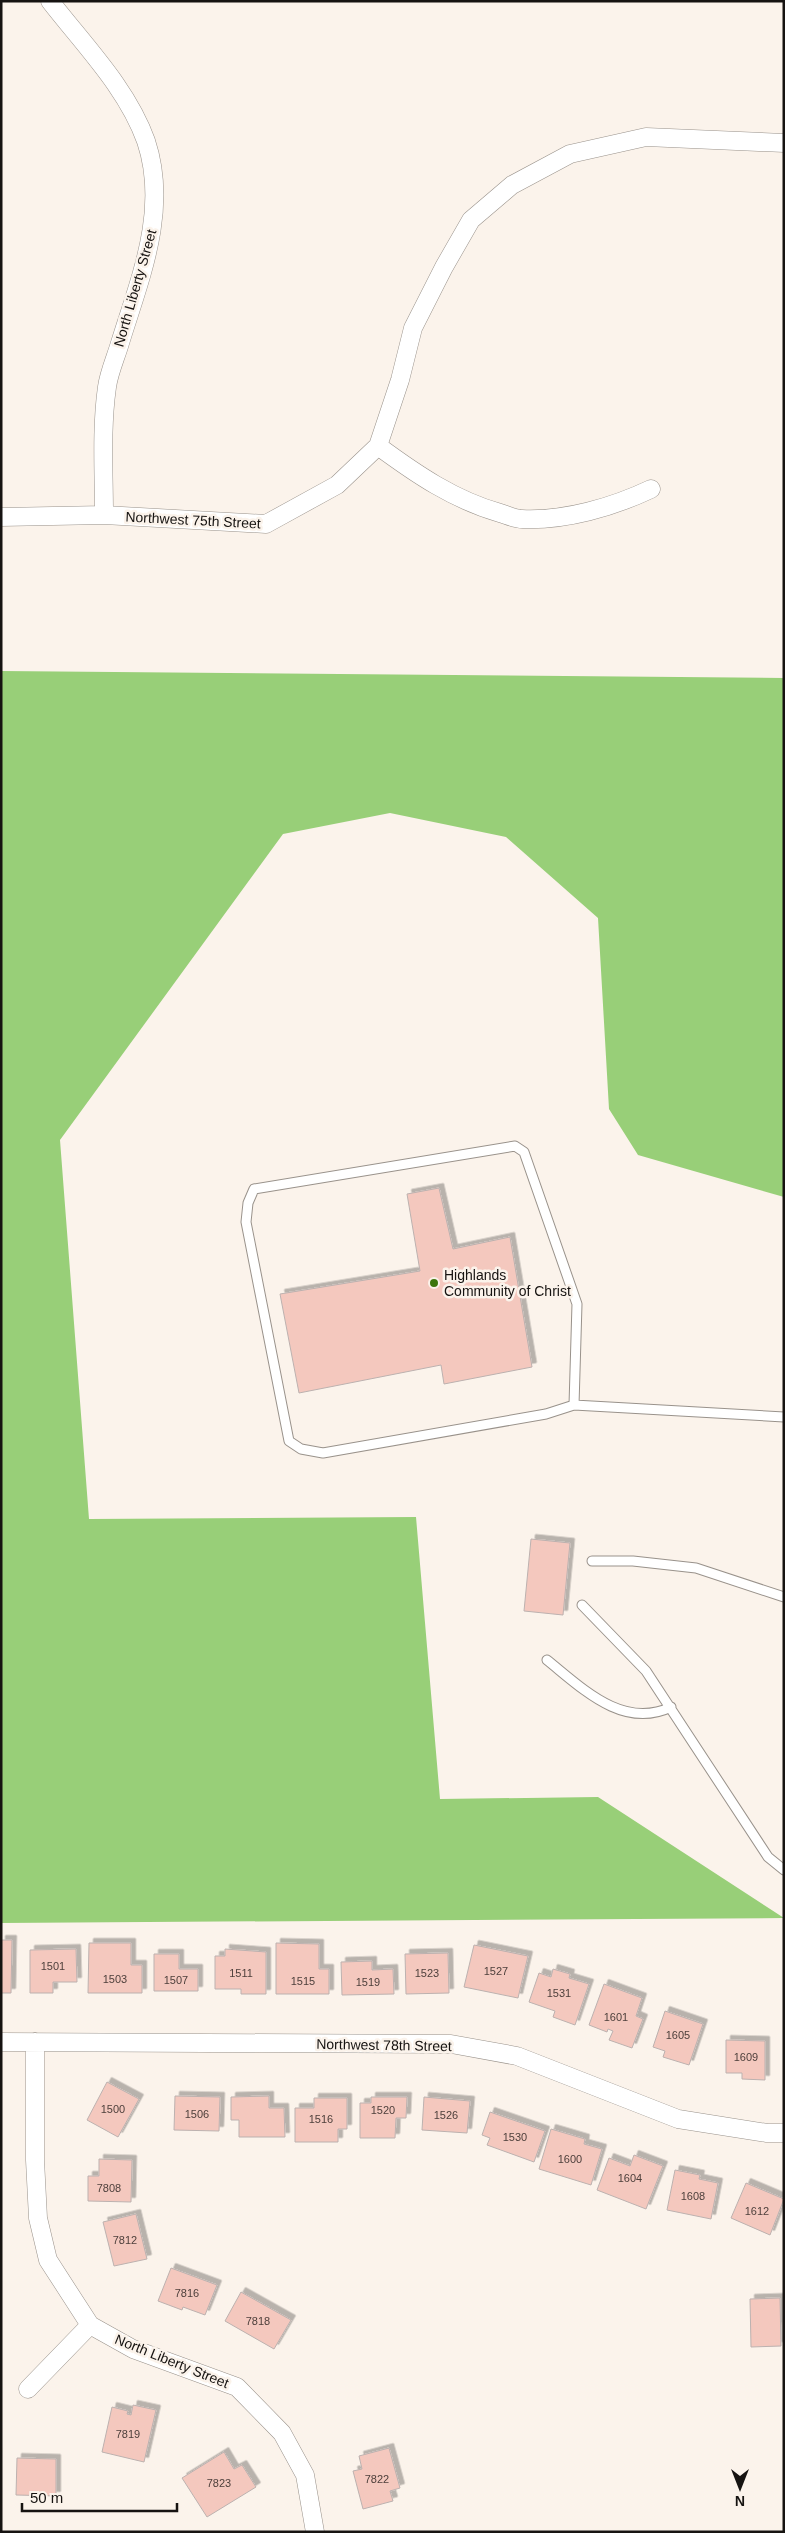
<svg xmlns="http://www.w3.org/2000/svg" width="785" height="2533" viewBox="0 0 785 2533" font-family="Helvetica,sans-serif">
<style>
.forest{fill:#98cf78}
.building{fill:#f4c8be;stroke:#bcb1af;filter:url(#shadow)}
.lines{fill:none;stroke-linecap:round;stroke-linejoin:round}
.service-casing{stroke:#99928b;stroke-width:11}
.minor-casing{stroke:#99928b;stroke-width:19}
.service{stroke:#fff;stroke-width:9}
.minor{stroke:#fff;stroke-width:18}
.poi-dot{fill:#3c760c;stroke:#fbf3eb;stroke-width:2}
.labels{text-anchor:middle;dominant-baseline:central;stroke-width:5;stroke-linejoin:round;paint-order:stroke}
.number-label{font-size:11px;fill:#4e403c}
.street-label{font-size:14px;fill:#161311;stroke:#fbf3eb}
.poi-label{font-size:14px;fill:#161311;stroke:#fbf3eb;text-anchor:start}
</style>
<defs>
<filter id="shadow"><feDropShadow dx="4.5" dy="-4.5" stdDeviation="0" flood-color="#0004"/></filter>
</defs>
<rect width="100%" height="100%" fill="#fbf3eb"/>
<!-- forest -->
<path class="forest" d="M1 671 784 678V1197L638 1155 609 1109 598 918 506 837 390 813 283 834 60 1140 89 1519 416 1517 440 1799 598 1797 784 1918 1 1923Z"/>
<!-- building -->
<path class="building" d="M439 1188 453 1249 510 1237 532 1367 444 1384 441 1365 299 1393 280 1294 420 1271 407 1194Z
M531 1539 570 1543 563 1615 524 1611Z
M1 1940H12L11 1993H1Z
M89 1943H131V1965H142V1993H88Z
M276 1943 319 1944V1969H329V1994H276Z
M474 1945 528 1956 518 1998 464 1987Z
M76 1949 77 1982H53V1993H30V1950Z
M225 1949 266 1952V1994H241V1989H215V1956H225Z
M448 1953 449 1993 406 1994 405 1954Z
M154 1954H179V1969H198V1991H154Z
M372 1961V1970L393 1969 394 1994 342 1995 341 1962Z
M553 1969 570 1974 569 1978 589 1984 575 2025 553 2017 555 2011 529 2002 539 1973 551 1977Z
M604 1984 642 1998 636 2016 643 2019 632 2048 609 2040 613 2031 608 2029 607 2032 589 2025Z
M665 2011 703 2024 689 2065 663 2057 665 2051 653 2047Z
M726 2040 765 2041V2080L742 2079V2073H726Z
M107 2082 139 2099 118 2137 87 2120Z
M175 2096 220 2097 219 2131 174 2130Z
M269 2096V2108H284L285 2137H239V2120H231V2097Z
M371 2097H407L406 2118H396L395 2138H360V2103H371Z
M424 2097 470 2101 467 2133 422 2130Z
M314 2098H347V2129H338V2142H295V2108H314Z
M490 2112 545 2131 534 2162 487 2145 490 2138 482 2135Z
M551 2129 585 2139 584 2144 602 2149 591 2185 539 2169Z
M634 2155 663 2166 646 2209 597 2190 609 2158 630 2166Z
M99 2159 132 2160 131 2202 88 2201V2176H99Z
M675 2170 700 2175 699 2179 718 2183 711 2219 667 2210Z
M746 2183 784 2199 770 2235 731 2218Z
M136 2214 147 2259 114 2266 103 2222Z
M171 2268 217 2285 205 2315 183 2307 182 2310 158 2301Z
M241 2292 291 2320 274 2349 225 2321Z
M780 2298 781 2346 751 2347 750 2299Z
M133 2405 156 2410 144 2462 102 2452 112 2407 128 2411 127 2414 131 2415Z
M389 2448 400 2488 390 2491 393 2501 363 2509 353 2471 362 2469 359 2456Z
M224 2452 234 2469 242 2465 256 2487 207 2517 182 2478Z
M17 2458 56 2459V2496L16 2495Z"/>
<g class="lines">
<defs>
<path id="service" d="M574 1405 546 1414 323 1453 301 1449 289 1441 246 1222 248 1203 254 1189 515 1146 524 1152 577 1304 574 1405 784 1417
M592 1561H633L696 1568 784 1597
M582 1605 646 1671 768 1857 784 1870
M547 1660C582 1688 623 1730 671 1707"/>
<path id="minor" d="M50 1C84 45 127 88 146 141 169 210 140 278 120 343 116 357 109 372 107 387 101 429 104 473 104 515
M378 446C416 474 454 500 500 513 507 515 515 519 522 519 565 521 613 507 651 489
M1 517 104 515 266 524 337 485 378 446 400 380 413 328 444 267 471 220 512 185 570 154 646 137 784 143
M1 2042 451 2044 517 2056 678 2119 767 2133H784
M35 2042V2160L38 2218 48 2260 90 2325 133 2349 237 2387 282 2433 305 2475 315 2532
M28 2389 90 2325"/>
</defs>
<!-- service casing -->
<use href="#service" class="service-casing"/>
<!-- minor casing -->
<use href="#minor" class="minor-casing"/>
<!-- service -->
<use href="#service" class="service"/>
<!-- minor -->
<use href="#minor" class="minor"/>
</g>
<!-- markers -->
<circle class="poi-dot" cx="434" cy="1283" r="5"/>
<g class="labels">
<!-- number labels -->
<g class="number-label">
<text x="53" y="1966">1501</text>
<text x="496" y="1971">1527</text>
<text x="241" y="1973">1511</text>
<text x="427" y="1973">1523</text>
<text x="115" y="1979">1503</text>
<text x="176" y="1980">1507</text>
<text x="303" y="1981">1515</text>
<text x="368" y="1982">1519</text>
<text x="559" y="1993">1531</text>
<text x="616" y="2017">1601</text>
<text x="678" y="2035">1605</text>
<text x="746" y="2057">1609</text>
<text x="113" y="2109">1500</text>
<text x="383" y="2110">1520</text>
<text x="197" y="2114">1506</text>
<text x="446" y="2115">1526</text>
<text x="321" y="2119">1516</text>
<text x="515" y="2137">1530</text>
<text x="570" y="2159">1600</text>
<text x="630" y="2178">1604</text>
<text x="109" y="2188">7808</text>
<text x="693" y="2196">1608</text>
<text x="757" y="2211">1612</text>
<text x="125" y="2240">7812</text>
<text x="187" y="2293">7816</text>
<text x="258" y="2321">7818</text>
<text x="128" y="2434">7819</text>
<text x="377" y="2479">7822</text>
<text x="219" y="2483">7823</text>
</g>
<!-- street labels -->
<g class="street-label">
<text transform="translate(135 288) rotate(-74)">North Liberty Street</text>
<text transform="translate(193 520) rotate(3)">Northwest 75th Street</text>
<text transform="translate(384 2045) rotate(1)">Northwest 78th Street</text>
<text transform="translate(172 2361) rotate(22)">North Liberty Street</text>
</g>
<!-- poi labels -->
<g class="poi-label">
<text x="444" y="1275">Highlands<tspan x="444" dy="16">Community of Christ</tspan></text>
</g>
</g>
<!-- border -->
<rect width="785" height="2533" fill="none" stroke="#161311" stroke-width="5"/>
<!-- north arrow -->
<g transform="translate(740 2488) rotate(180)" stroke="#fbf3eb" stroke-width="4" paint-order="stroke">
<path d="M0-4L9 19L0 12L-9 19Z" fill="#161311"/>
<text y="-8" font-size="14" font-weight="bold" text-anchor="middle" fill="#161311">N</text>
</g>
<!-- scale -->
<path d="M22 2503v8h155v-8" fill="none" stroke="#161311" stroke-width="2.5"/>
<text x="30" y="2503" font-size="15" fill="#161311" stroke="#fbf3eb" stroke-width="4" paint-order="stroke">50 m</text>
</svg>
